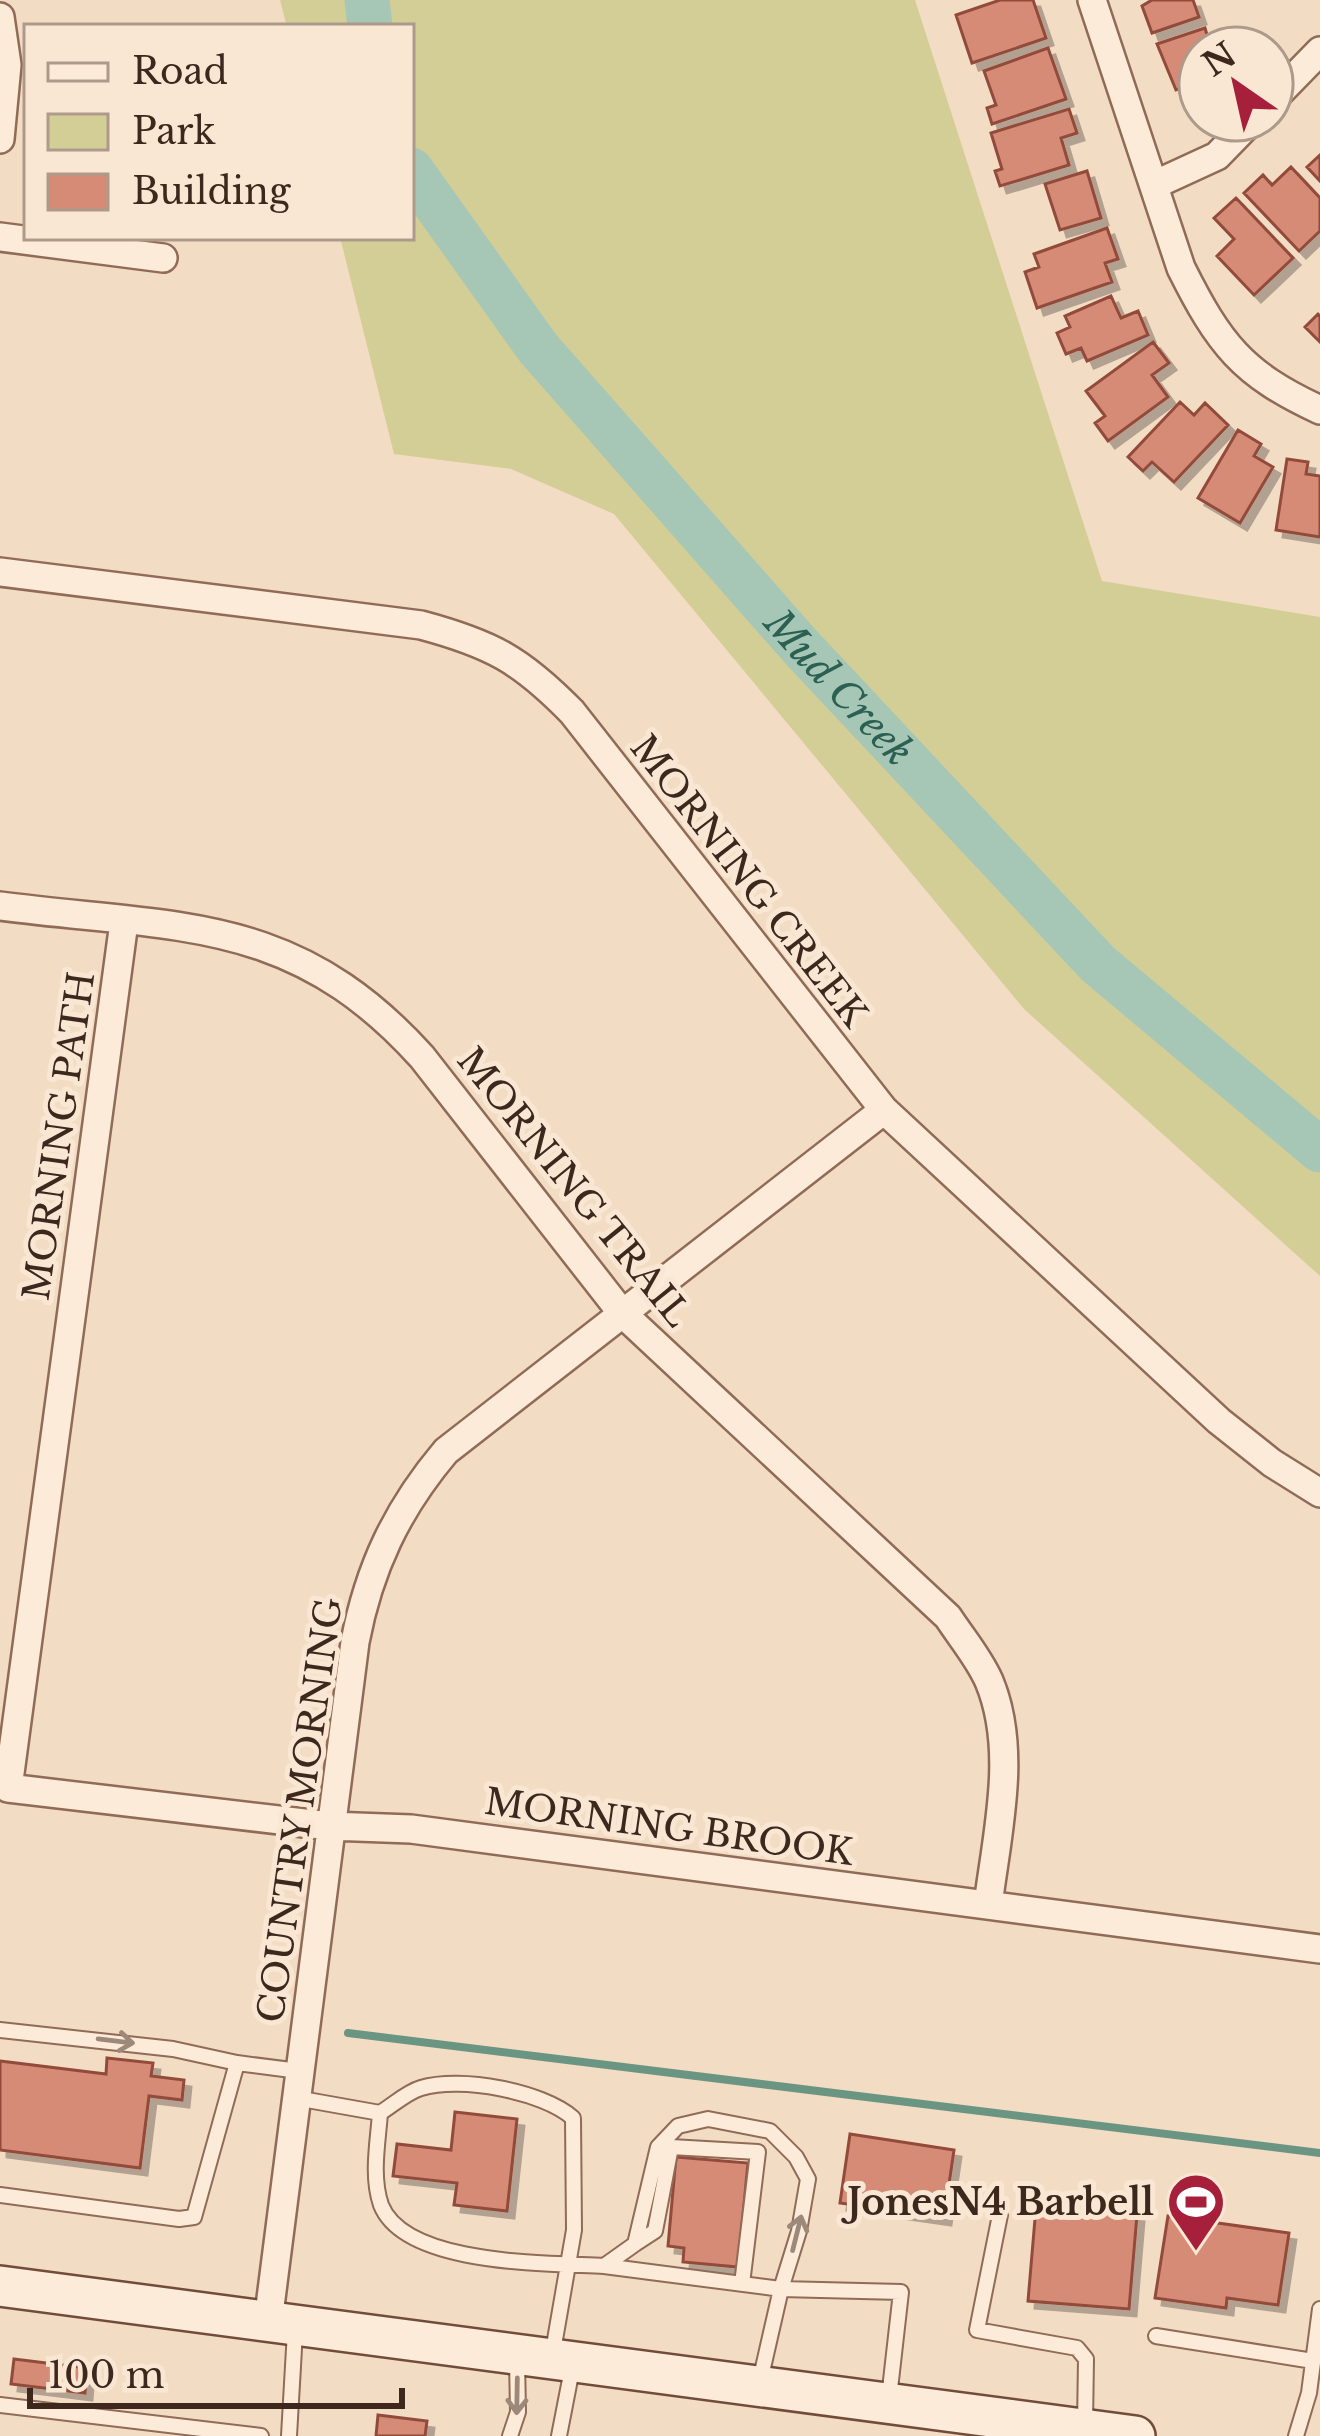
<svg xmlns="http://www.w3.org/2000/svg" width="1320" height="2436" viewBox="0 0 1320 2436" font-family="'Libre Baskerville',serif">
<style>
.green{fill:#d3ce96}
.lines{fill:none;stroke-linecap:round;stroke-linejoin:round}
.stream{stroke:#6b9583;stroke-width:8}
.river{stroke:#a6c6b6;stroke-width:45}
.building{fill:#d58b75;stroke:#924c3a;stroke-width:3;filter:url(#shadow)}
.lane-casing{stroke:#906b57;stroke-width:18}
.street-casing{stroke:#906b57;stroke-width:32}
.secondary-casing{stroke:#724c3b;stroke-width:44}
.lane{stroke:#fcebd8;stroke-width:14}
.street{stroke:#fcebd8;stroke-width:27}
.secondary{stroke:#fcebd8;stroke-width:39}
.oneway{stroke:#9d897a}
.labels{text-anchor:middle;dominant-baseline:central;stroke-width:10;stroke-linejoin:round;paint-order:stroke}
.street-label{font-size:36px;fill:#3e271d;stroke:#f9e7d4}
.poi-label{font-size:36px;font-weight:bold;fill:#3e271d;stroke:#f9e7d4;text-anchor:end}
.water-label{font-size:39px;font-style:italic;fill:#2b6052;stroke:#f9e7d4}
</style>
<defs>
<filter id="shadow"><feDropShadow dx="7" dy="7" stdDeviation="0" flood-color="#0004"/></filter>
</defs>
<rect width="100%" height="100%" fill="#f3dcc4"/>
<!-- green -->
<path class="green" d="M280 0H915L1102 581 1320 617V1276L1024 1009 614 514 511 469 394 454 340 237H411V27H287Z"/>
<g class="lines">
<!-- stream -->
<path class="stream" d="M348 2033 1320 2153"/>
<!-- river -->
<g class="river">
<path d="M367 0 370 27"/>
<path id="s1" d="M411 170 538 348 800 646 1098 964 1320 1150"/>
</g>
</g>
<!-- building -->
<path class="building" d="M1000 0H1033L1046 38 972 63 956 15Z
M1152 0H1193L1199 17 1152 33 1142 6Z
M1205 28 1211 48H1200V82L1176 90 1157 44Z
M1048 48 1066 99 992 124 987 108 996 105 984 71Z
M1069 109 1077 133 1061 138 1069 165 1000 186 995 171 1002 169 991 133Z
M1320 155V181L1307 167Z
M1291 167 1320 198V231L1299 251 1244 193 1263 175 1272 185Z
M1087 171 1101 218 1060 230 1045 184Z
M1236 198 1293 258 1254 295 1217 256 1234 239 1214 218Z
M1107 228 1118 259 1105 263 1112 282 1037 308 1025 272 1039 267 1034 254Z
M1111 296 1121 318 1138 311 1148 335 1087 361 1081 348 1066 354 1057 333 1070 327 1065 316Z
M1318 314 1320 316V342L1305 327Z
M1153 342 1169 363 1152 375 1168 397 1108 441 1095 423 1105 416 1086 391Z
M1180 402 1194 415 1205 403 1228 425 1174 482 1152 462 1143 471 1128 457Z
M1238 430 1261 444 1254 456 1273 467 1240 523 1198 498Z
M1287 459 1308 462 1306 474 1320 476V537L1276 530Z
M107 2058 153 2063 151 2076 184 2080 182 2100 149 2096 140 2168 0 2150V2061L106 2074Z
M455 2112 517 2119 507 2211 454 2205 457 2183 393 2176 397 2144 451 2150Z
M850 2134 954 2150 944 2218 840 2203Z
M676 2157 748 2163 738 2267 683 2262 684 2248 668 2246Z
M1036 2207 1137 2215 1129 2309 1028 2301Z
M1168 2216 1289 2233 1278 2305 1227 2298 1226 2308 1155 2298Z
M14 2359 87 2368 85 2393 11 2384Z
M378 2415 427 2421 425 2436H376Z"/>
<g class="lines">
<defs>
<path id="lane" d="M0 2030 173 2049 237 2063
M296 2098 380 2113C393 2105 407 2092 421 2088 461 2076 542 2091 573 2118L574 2230 552 2357
M380 2113C378 2142 371 2176 381 2205 405 2266 549 2263 604 2266L635 2244 658 2147 678 2126 708 2119 770 2131 796 2157 808 2179 799 2231 781 2289 760 2381
M0 2195 179 2219 194 2217 237 2063 299 2071
M1000 2215 977 2330 1077 2348 1086 2359 1085 2424
M635 2244 655 2231 671 2147 758 2152 742 2284
M604 2266 781 2289 901 2292 889 2398
M1156 2336 1313 2361
M0 2405 261 2436
M289 2436 295 2331
M510 2436 518 2412 517 2360
M559 2436 573 2364
M1296 2436 1309 2393 1320 2309"/>
<path id="street" d="M1092 0 1181 268C1219 344 1242 374 1320 410
M0 17 7 65 0 139
M1272 100 1320 51
M1154 185 1217 156 1252 120
M0 237 163 258
M0 572 421 625C492 644 521 660 572 712L884 1110 1219 1421 1272 1463 1320 1493
M0 906C177 929 293 914 422 1057L622 1313 948 1617C961 1637 979 1658 989 1681 1018 1750 997 1833 988 1905
M124 922 8 1788 330 1826 411 1829 1320 1949
M268 2322 355 1642C369 1568 397 1509 446 1451L884 1110"/>
<path id="secondary" d="M0 2286 1135 2436"/>
</defs>
<!-- lane casing -->
<use href="#lane" class="lane-casing"/>
<!-- street casing -->
<use href="#street" class="street-casing"/>
<!-- secondary casing -->
<use href="#secondary" class="secondary-casing"/>
<!-- lane -->
<use href="#lane" class="lane"/>
<!-- street -->
<use href="#street" class="street"/>
<!-- secondary -->
<use href="#secondary" class="secondary"/>
</g>
<!-- one-way arrows -->
<defs><path id="oneway-shaft" d="M-6 0H5M1.5-3L5.5 0L1.5 3" fill="none" stroke-width="1.6" stroke-linecap="round" stroke-linejoin="round" transform="scale(3)"/></defs>
<g class="oneway">
<use href="#oneway-shaft" transform="translate(116 2041) rotate(7)"/>
<use href="#oneway-shaft" transform="translate(797 2233) rotate(-76)"/>
<use href="#oneway-shaft" transform="translate(517 2396) rotate(91)"/>
</g>
<!-- icons -->
<defs>
<symbol id="stadium-pin" viewBox="-11 -11 22 30"><path d="M0 17L-7.5 6A9.5 9.5 0 1 1 7.5 6Z" fill="#a6203b" stroke="#f9e7d4"/><path d="M0-5a6.5 5 0 1 0 0 10a6.5 5 0 1 0 0-10ZM-3.5-1.8h7v3.6h-7Z" fill="#fff"/></symbol>
</defs>
<g fill-rule="evenodd">
<use href="#stadium-pin" x="1163" y="2169" width="66" height="90"/>
</g>
<g class="labels">
<!-- street labels -->
<g class="street-label">
<text transform="translate(749 881) rotate(52)">MORNING CREEK</text>
<text transform="translate(59 1136) rotate(-82)">MORNING PATH</text>
<text transform="translate(574 1187) rotate(51)">MORNING TRAIL</text>
<text transform="translate(300 1810) rotate(-82)">COUNTRY MORNING</text>
<text transform="translate(669 1827) rotate(8)">MORNING BROOK</text>
</g>
<!-- poi labels -->
<g class="poi-label">
<text x="1154" y="2202">JonesN4 Barbell</text>
</g>
<!-- water labels -->
<g class="water-label">
<text stroke="none"><textPath href="#s1" startOffset="672">Mud Creek</textPath></text>
</g>
</g>
<!-- legend -->
<rect x="24" y="24" width="390" height="216" fill="#f9e7d4" stroke="#ae9a8b" stroke-width="3"/>
<rect x="48" y="63" width="60" height="18" fill="#fcebd8" stroke="#ae9a8b" stroke-width="3"/>
<text x="132" y="84" font-size="36" fill="#3e271d">Road</text>
<rect x="48" y="114" width="60" height="36" fill="#d3ce96" stroke="#ae9a8b" stroke-width="3"/>
<text x="132" y="144" font-size="36" fill="#3e271d">Park</text>
<rect x="48" y="174" width="60" height="36" fill="#d58b75" stroke="#ae9a8b" stroke-width="3"/>
<text x="132" y="204" font-size="36" fill="#3e271d">Building</text>
<!-- north arrow -->
<g transform="translate(1236 84) rotate(326)"><circle r="57" fill="#f9e7d4" stroke="#ae9a8b" stroke-width="3"/>
<path d="M0-9L21 45L0 30L-21 45Z" fill="#a6203b"/>
<text y="-18" font-size="33" font-weight="bold" text-anchor="middle" fill="#3e271d">N</text>
</g>
<!-- scale -->
<path d="M30 2388v18h372v-18" fill="none" stroke="#3e271d" stroke-width="6"/>
<text x="48" y="2388" font-size="36" fill="#3e271d" stroke="#f9e7d4" stroke-width="9" paint-order="stroke">100 m</text>
</svg>
